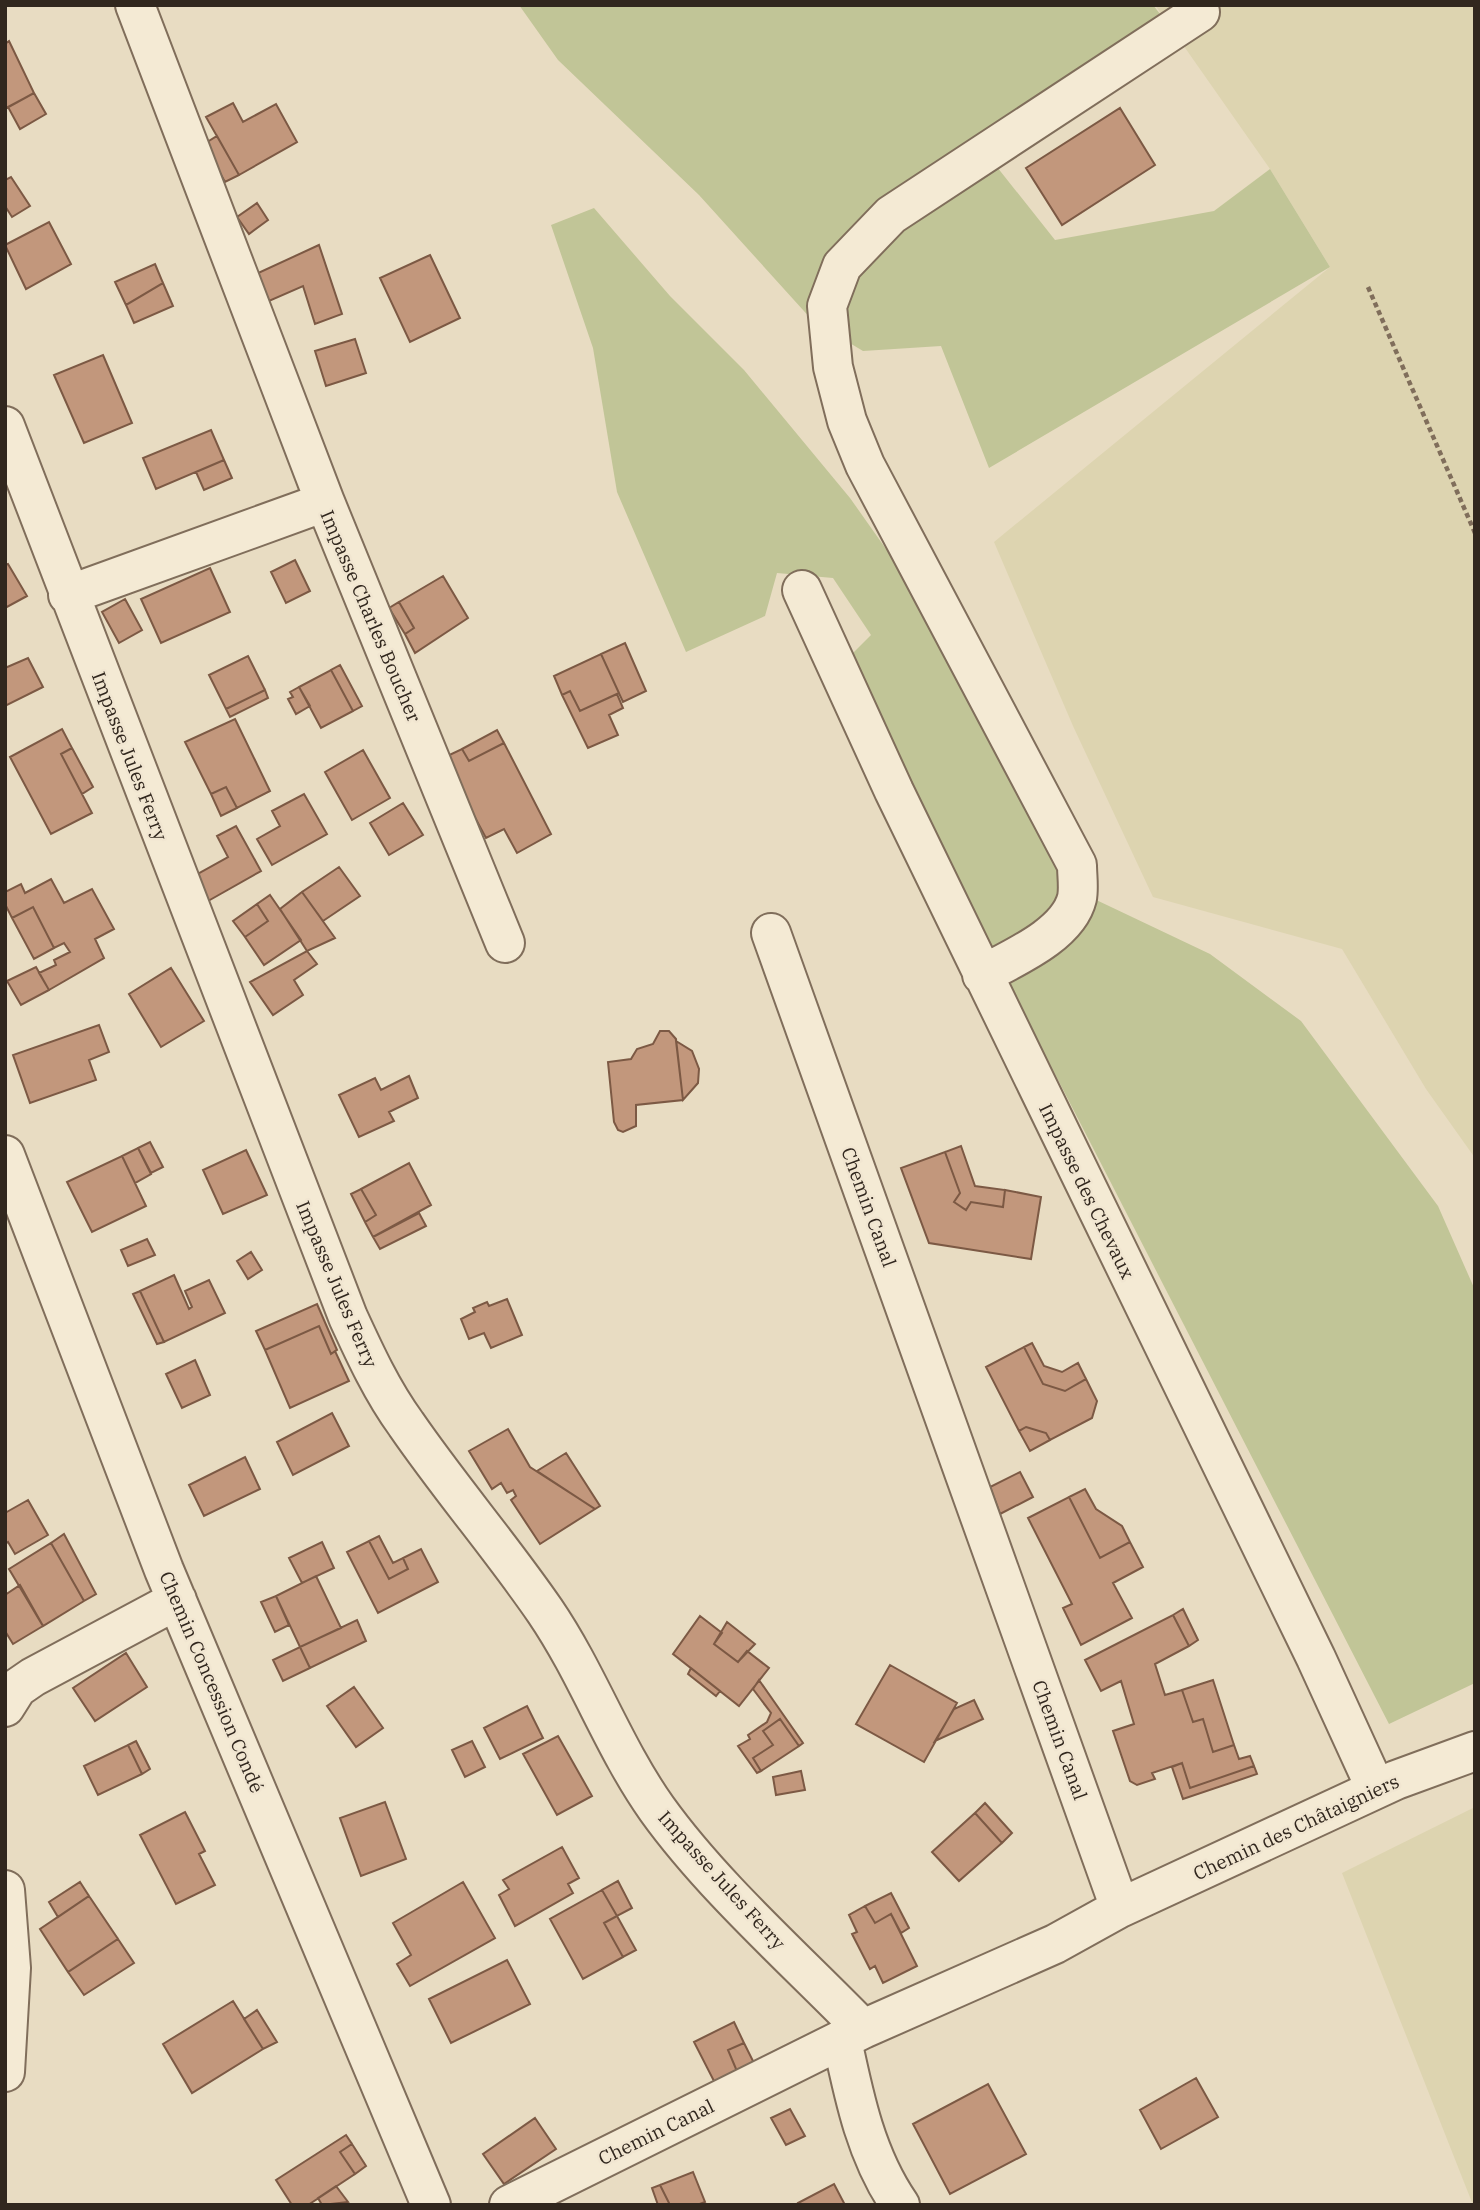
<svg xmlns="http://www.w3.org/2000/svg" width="1480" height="2210" viewBox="0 0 1480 2210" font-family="'IBM Plex Serif',serif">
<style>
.farmland{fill:#ddd4b0}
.green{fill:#c1c597}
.building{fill:#c2977c;stroke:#7c5944;stroke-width:2}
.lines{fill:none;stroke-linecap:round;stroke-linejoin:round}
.minor-casing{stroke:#806e5b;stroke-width:42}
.path{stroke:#806e5b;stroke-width:4.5;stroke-dasharray:5 3.5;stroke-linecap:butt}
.minor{stroke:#f4ead4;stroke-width:38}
.labels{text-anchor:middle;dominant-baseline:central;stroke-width:5;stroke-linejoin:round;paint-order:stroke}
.street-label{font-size:19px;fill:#31271e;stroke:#f1e6d1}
</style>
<rect width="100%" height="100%" fill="#e8dcc2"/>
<!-- farmland -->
<path class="farmland" d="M1155 5H1475V1158L1426 1089 1342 949 1153 897 1073 726 994 542 1330 267 1270 169Z
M1475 1807V2205H1473L1342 1873Z"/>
<!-- green -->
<path class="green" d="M519 5H1153L1164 19 978 143 1055 240 1214 211 1270 169 1330 267 989 468 941 346 863 351 813 321 699 195 558 60Z
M594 208 670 296 744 370 850 498 922 600 1090 897 1210 954 1301 1021 1438 1206 1475 1290V1683L1389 1724 1017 1000 849 657 871 635 833 578 777 573 765 616 686 652 617 492 593 348 551 225Z"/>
<!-- building -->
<path class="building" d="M9 41 34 93 5 109V44Z
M34 93 46 114 20 129 8 107Z
M233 103 243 122 276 104 297 142 239 175 206 117Z
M1120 108 1155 165 1062 225 1026 168Z
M217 136 239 175 225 182 204 144Z
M11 177 30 206 12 217 5 206V180Z
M257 203 268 220 249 234 237 217Z
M49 222 71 264 26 289 5 245Z
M319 245 342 314 315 324 303 286 269 301 256 274Z
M430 255 460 318 410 342 380 278Z
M155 264 163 283 126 305 115 282Z
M163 283 173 306 134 323 126 305Z
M355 339 366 373 326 386 315 351Z
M103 355 132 423 84 443 54 375Z
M211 430 224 460 156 489 143 458Z
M224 460 232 478 204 490 196 472Z
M295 560 310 591 286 603 271 572Z
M8 564 27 596 5 608V565Z
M210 568 230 612 161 643 141 599Z
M443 576 468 618 415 653 405 634 414 628 399 602Z
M125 599 142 630 119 643 102 612Z
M399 602 414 628 405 634 389 608Z
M625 643 646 691 623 702 601 654Z
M601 654 619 693 580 711 570 691 562 695 554 676Z
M248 656 265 690 226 709 209 675Z
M28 658 43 687 5 706V668Z
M340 665 362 706 353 711 331 670Z
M331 670 353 711 321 728 299 687Z
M299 687 310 706 296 714 288 699 293 697 290 692Z
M265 690 268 698 230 717 226 709Z
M570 691 580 711 617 694 623 708 609 715 618 735 588 748 562 695Z
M235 719 270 791 237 808 226 787 211 794 185 742Z
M62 729 72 748 61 754 92 813 51 834 10 757Z
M497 730 504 743 469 761 462 749Z
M504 743 551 834 517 853 504 829 486 838 443 758 462 749 469 761Z
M72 748 93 787 82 794 61 754Z
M363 750 390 798 352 820 325 772Z
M226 787 237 808 221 816 211 794Z
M304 794 327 834 272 865 257 839 280 826 272 811Z
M403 803 423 835 389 855 370 823Z
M236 826 261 871 201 905 187 880 228 857 217 836Z
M339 867 360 896 323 921 302 892Z
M51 879 64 903 92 889 114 929 95 939 104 958 49 990 39 973 56 965 54 960 70 952 64 943 54 948 33 907 12 918 5 904V892L21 884 25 893Z
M302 892 335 938 307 951 280 909Z
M270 895 301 940 264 965 245 937 268 921 257 904Z
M257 904 268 921 245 937 233 921Z
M33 907 54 948 34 959 12 918Z
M307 951 317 964 294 980 303 995 273 1015 250 982Z
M36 967 49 990 21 1005 7 981Z
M171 968 204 1021 161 1047 129 994Z
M99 1025 109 1052 89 1060 96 1080 30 1103 13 1055Z
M660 1031H669L676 1039 683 1100 636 1105V1126L623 1132 618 1130 614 1122 608 1062 631 1059 637 1049 653 1044Z
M676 1041 692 1051 699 1069 698 1083 683 1100Z
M409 1076 418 1098 389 1112 394 1121 359 1137 339 1095 375 1078 381 1090Z
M150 1142 163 1167 151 1173 138 1148Z
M961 1146 975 1186 1005 1190 1003 1207 971 1202 966 1210 954 1202 960 1193 945 1152Z
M138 1148 151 1174 135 1183 122 1156Z
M246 1150 267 1195 223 1214 203 1170Z
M945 1152 960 1193 954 1202 966 1210 971 1202 1003 1207 1005 1190 1041 1197 1031 1259 929 1243 901 1168Z
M122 1156 146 1206 92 1232 67 1182Z
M409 1163 431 1205 373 1237 365 1222 376 1215 361 1189Z
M361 1189 376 1215 365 1222 351 1194Z
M419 1213 426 1226 380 1249 373 1237Z
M147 1239 155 1255 128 1266 121 1250Z
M251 1252 262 1270 248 1279 237 1261Z
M174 1275 189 1309 192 1307 185 1291 209 1280 225 1313 164 1342 140 1291Z
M140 1291 164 1342 157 1344 133 1294Z
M507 1299 522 1335 491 1348 484 1333 469 1339 461 1319 475 1312 473 1308 487 1302 489 1306Z
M317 1304 337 1350 331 1354 319 1326 265 1350 256 1331Z
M319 1326 331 1354 335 1351 349 1381 290 1408 265 1350Z
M1032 1343 1044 1366 1062 1372 1078 1363 1086 1379 1065 1391 1043 1384 1024 1347Z
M1024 1347 1043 1384 1065 1391 1086 1379 1097 1401 1092 1418 1050 1440 1046 1433 1026 1427 1019 1431 986 1367Z
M195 1360 210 1395 182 1408 166 1374Z
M332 1413 349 1446 293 1475 277 1442Z
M1026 1427 1046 1433 1050 1440 1030 1451 1019 1431Z
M508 1429 530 1467 595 1509 540 1544 511 1500 516 1496 513 1490 507 1493 501 1483 492 1489 469 1451Z
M566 1453 600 1506 595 1509 537 1471Z
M245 1457 260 1489 204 1516 189 1485Z
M1020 1472 1033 1497 1000 1514 990 1487Z
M1085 1489 1096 1509 1122 1526 1130 1542 1100 1558 1069 1497Z
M1069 1497 1100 1558 1130 1542 1143 1567 1113 1583 1132 1618 1081 1645 1063 1608 1072 1604 1028 1518Z
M28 1500 48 1535 15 1554 8 1542 5 1544V1513Z
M64 1534 96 1594 84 1601 51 1543Z
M379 1536 393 1563 403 1558 408 1569 389 1579 369 1541Z
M369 1541 389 1579 408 1569 403 1558 421 1549 438 1582 378 1613 347 1552Z
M322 1542 334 1568 302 1583 289 1558Z
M51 1543 84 1601 43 1626 9 1569Z
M316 1576 341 1628 300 1647 276 1596Z
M20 1585 43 1626 13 1644 5 1631V1595Z
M276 1596 289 1625 275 1632 261 1602Z
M1183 1609 1198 1640 1189 1646 1173 1615Z
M1173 1615 1189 1646 1155 1664 1165 1695 1182 1690 1193 1722 1203 1719 1213 1752 1234 1745 1239 1759 1250 1756 1254 1766 1190 1788 1182 1763 1152 1773 1155 1779 1137 1785 1130 1781 1113 1731 1134 1724 1121 1681 1101 1691 1085 1660Z
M700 1616 722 1633 714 1644 738 1662 747 1651 769 1668 739 1706 673 1654Z
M357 1620 366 1641 310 1668 300 1647Z
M727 1622 755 1644 738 1662 714 1644Z
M300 1647 310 1668 283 1681 273 1660Z
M126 1653 147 1687 95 1721 73 1688Z
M890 1665 957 1703 924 1762 856 1724Z
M691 1668 720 1691 716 1696 688 1674Z
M759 1680 803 1743 799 1746 780 1719 763 1731 773 1745 753 1758 761 1771 757 1773 738 1746 750 1739 748 1735 767 1722 771 1713 753 1689Z
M1213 1680 1234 1745 1213 1752 1203 1719 1193 1722 1182 1690Z
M354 1687 383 1728 356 1747 327 1706Z
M974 1700 983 1719 935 1741 954 1709Z
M527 1706 543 1738 500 1759 484 1728Z
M780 1719 799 1746 761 1771 753 1758 773 1745 763 1731Z
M558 1736 592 1796 557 1815 523 1754Z
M136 1741 150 1769 142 1774 128 1745Z
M472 1741 485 1767 465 1777 452 1750Z
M128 1745 142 1774 98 1795 84 1766Z
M1182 1763 1190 1788 1254 1766 1257 1774 1183 1799 1172 1767Z
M801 1771 805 1790 776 1795 773 1777Z
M385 1802 406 1859 361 1876 340 1818Z
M985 1803 1012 1833 1002 1843 975 1813Z
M185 1812 205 1851 199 1854 215 1885 176 1904 140 1835Z
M975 1813 1002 1843 959 1881 932 1852Z
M562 1847 579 1878 568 1884 573 1893 515 1926 499 1895 509 1889 503 1880Z
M618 1881 632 1908 617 1916 602 1890Z
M80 1882 89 1896 58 1917 49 1902Z
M463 1882 495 1938 410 1986 397 1964 411 1955 393 1923Z
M602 1890 617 1916 604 1923 623 1957 583 1979 550 1919Z
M891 1893 909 1928 901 1933 891 1914 875 1923 865 1906Z
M89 1896 118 1939 68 1972 40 1929Z
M865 1906 875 1923 891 1914 917 1966 883 1983 875 1966 870 1969 852 1934 857 1932 849 1915Z
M617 1916 636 1950 623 1957 604 1923Z
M118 1939 134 1963 84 1995 68 1972Z
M507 1960 530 2004 451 2043 429 1999Z
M233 2001 263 2049 192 2093 163 2044Z
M257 2010 277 2042 263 2049 244 2019Z
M734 2022 744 2043 728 2050 739 2076 717 2087 694 2042Z
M744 2043 756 2067 739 2076 728 2050Z
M1196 2078 1218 2117 1161 2149 1140 2110Z
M988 2084 1026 2154 950 2194 913 2124Z
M790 2109 805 2136 786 2145 771 2118Z
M535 2118 556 2149 504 2184 483 2154Z
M346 2135 352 2144 340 2152 355 2174 308 2205H292L276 2180Z
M352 2144 366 2166 355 2174 340 2152Z
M693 2172 705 2202 697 2205H670L660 2185Z
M834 2184 845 2205H799L798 2203Z
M660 2185 670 2205H658L652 2188Z
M336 2186 348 2202 322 2205 318 2198Z"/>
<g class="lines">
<defs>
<path id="minor" d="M135 5 325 502
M5 426 348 1317C365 1354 382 1391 406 1424 450 1488 501 1547 545 1611 588 1674 613 1747 657 1809 713 1887 796 1960 863 2029
M802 590 894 791 1316 1658 1376 1789
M68 595 325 502 505 943
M982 975C1013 958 1068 935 1077 898 1079 888 1077 875 1077 865L865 465 847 421 833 367 827 306 842 266 891 215 1200 12 1198 5
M5 1155 164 1570 431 2205
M5 1707 17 1688 33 1677 177 1600
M5 1890 11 1968 5 2072
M1120 1908 1396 1780 1475 1751
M842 2040C854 2097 866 2156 900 2205
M509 2205 863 2029 1055 1944 1120 1908 771 933"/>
</defs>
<!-- minor casing -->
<use href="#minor" class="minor-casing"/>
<!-- path -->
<path class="path" d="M1368 287 1475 533"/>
<!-- minor -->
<use href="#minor" class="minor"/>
</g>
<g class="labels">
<!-- street labels -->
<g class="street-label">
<text transform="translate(371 616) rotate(67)">Impasse Charles Boucher</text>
<text transform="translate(130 756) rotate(69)">Impasse Jules Ferry</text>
<text transform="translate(1087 1191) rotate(64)">Impasse des Chevaux</text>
<text transform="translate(869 1207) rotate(70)">Chemin Canal</text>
<text transform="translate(337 1284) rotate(67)">Impasse Jules Ferry</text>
<text transform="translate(212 1682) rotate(67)">Chemin Concession Condé</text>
<text transform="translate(1060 1740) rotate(70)">Chemin Canal</text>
<text transform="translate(1296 1827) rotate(-25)">Chemin des Châtaigniers</text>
<text transform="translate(722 1880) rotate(48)">Impasse Jules Ferry</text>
<text transform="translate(656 2132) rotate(-26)">Chemin Canal</text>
</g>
</g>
<!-- border -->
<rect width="1480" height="2210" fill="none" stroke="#31271e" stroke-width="14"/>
</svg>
